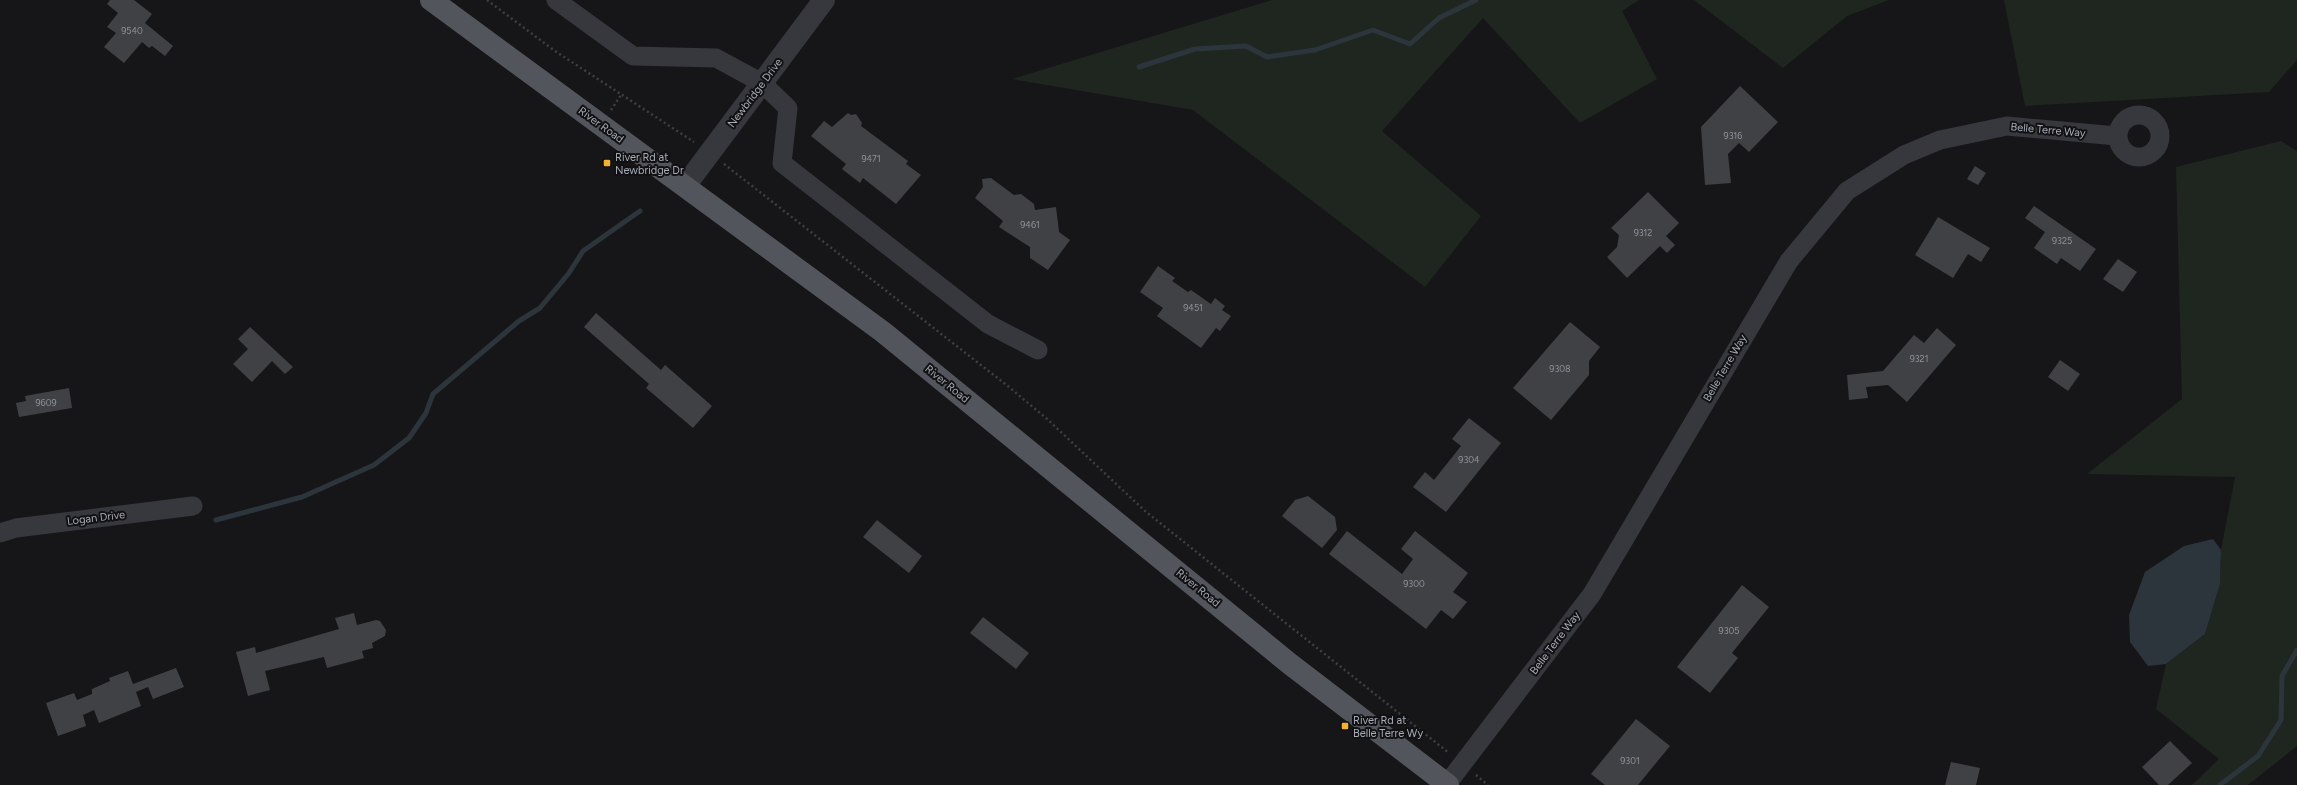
<svg xmlns="http://www.w3.org/2000/svg" width="2297" height="785" viewBox="0 0 2297 785" font-family="Figtree,sans-serif">
<style>
.green{fill:#1e261f}
.water{fill:#2c353c}
.lines{fill:none;stroke-linecap:round;stroke-linejoin:round}
.stream{stroke:#2c353c;stroke-width:5}
.building{fill:#404145}
.path{stroke:#3d3f44;stroke-width:2.5;stroke-dasharray:2 3;stroke-linecap:butt}
.minor{stroke:#37383d;stroke-width:19}
.tertiary{stroke:#37383d;stroke-width:22}
.primary{stroke:#53555c;stroke-width:22}
.poi-dot{fill:#f2b134;stroke:#111113;stroke-width:1.5}
.labels{text-anchor:middle;dominant-baseline:central;stroke-width:4;stroke-linejoin:round;paint-order:stroke}
.number-label{font-size:9px;fill:#8e929b}
.street-label{font-size:11px;fill:#a8adb8;stroke:#111113}
.poi-label{font-size:11px;fill:#a8adb8;stroke:#111113;text-anchor:start}
</style>
<rect width="100%" height="100%" fill="#161618"/>
<!-- green -->
<path class="green" d="M1272 0H1639L1622 11 1657 79 1580 123 1483 18 1382 131 1481 216 1425 287 1193 110 1012 79Z
M1694 0H1889L1847 16 1783 68Z
M2004 0H2297V60L2269 92 2025 106Z
M2281 141 2297 151V746L2248 785H2192L2219 759 2156 709 2166 664 2205 634 2220 584 2221 550 2235 477 2087 474 2182 399 2176 167Z"/>
<!-- water -->
<path class="water" d="M2213 539 2221 550 2220 584 2205 634 2166 664 2148 666 2130 642 2129 615 2145 572 2184 546Z"/>
<g class="lines">
<!-- stream -->
<path class="stream" d="M1139 67 1195 49 1246 46 1267 57 1315 50 1373 30 1410 44 1439 18 1476 0
M216 520 302 497 374 465 409 438 426 413 433 394 519 321 540 308 569 273 583 251 640 211
M2220 785 2258 756 2281 720 2282 676 2297 650"/>
</g>
<!-- building -->
<path class="building" d="M110 0H134L152 14 145 23 173 46 165 56 152 46 149 48 142 42 124 63 104 47 116 33 107 27 118 13 107 4Z
M1740 86 1778 122 1749 152 1739 143 1728 154 1731 183 1705 185 1701 127Z
M848 113 851 115 856 114 862 123 861 126 908 161 906 164 921 175 896 204 863 178 860 183 842 169 846 164 811 136 824 121 832 127Z
M1975 166 1986 173 1978 185 1967 179Z
M991 178 1014 195 1021 194 1034 204 1035 210 1056 207 1059 232 1070 240 1048 270 1030 258V247L999 227 1003 221 975 198 983 187 982 179Z
M1648 192 1679 223 1666 236 1675 245 1667 253 1660 246 1627 278 1607 257 1617 247 1619 235 1611 228Z
M2034 206 2096 249 2080 271 2061 258 2057 264 2034 248 2045 232 2025 218Z
M1938 217 1990 248 1981 262 1968 254 1953 278 1915 255Z
M2118 259 2137 272 2123 292 2103 279Z
M1158 266 1175 278 1172 281 1188 292 1191 290 1211 304 1215 298 1225 306 1222 310 1231 316 1220 331 1216 328 1201 348 1157 316 1163 308 1140 292Z
M596 313 661 370 665 365 712 406 693 428 646 388 649 384 584 327Z
M1570 322 1600 347 1589 361V375L1551 420 1513 388Z
M250 327 293 367 285 374 272 361 252 382 233 364 248 349 238 339Z
M1937 328 1956 345 1907 402 1888 385 1866 387 1868 398 1849 400 1847 375 1883 371 1914 335 1924 343Z
M2060 360 2080 374 2068 391 2048 377Z
M69 388 72 408 19 417 16 403 26 401 25 396Z
M1469 418 1501 443 1446 512 1413 487 1425 472 1434 480 1461 446 1452 439Z
M1308 496 1335 517 1337 530 1322 548 1282 516 1295 500Z
M877 520 922 556 909 573 863 537Z
M1347 531 1402 574 1413 559 1401 549 1415 531 1468 573 1453 592 1467 602 1453 619 1441 610 1426 629 1329 554Z
M1742 585 1769 607 1732 653 1738 658 1710 693 1677 667Z
M354 613 357 625 376 620 380 621 386 630 385 636 372 643 373 648 362 651 364 658 327 668 324 657 265 671 270 690 248 696 236 652 255 647 256 653 339 629 335 618Z
M983 617 1029 653 1016 669 970 633Z
M176 668 184 687 153 699 148 687 136 692 141 706 99 723 94 710 83 715 86 726 58 736 46 703 74 693 77 700 92 694V689L110 681 109 678 128 671 133 684Z
M1636 719 1670 746 1638 785H1605L1591 774Z
M2170 741 2192 763 2168 785H2159L2142 767Z
M1951 762 1980 768 1976 785H1945Z"/>
<g class="lines">
<!-- path -->
<path class="path" d="M487 0 555 51 694 142
M611 110 621 95
M724 164 1009 387 1046 418 1145 511 1449 753
M1476 775 1488 785"/>
<!-- minor -->
<path class="minor" d="M556 0 633 56 716 58 762 83 788 108 782 163 988 324 1038 350
M2118 136a21 21 0 1 1 42 0a21 21 0 1 1-42 0Z
M0 533 16 528 193 506
M1447 784 1592 594 1789 261 1847 191 1904 155 1940 140 2007 126 2117 136"/>
<!-- tertiary -->
<path class="tertiary" d="M685 186 824 0"/>
<!-- primary -->
<path class="primary" d="M431 0 883 332 1290 664 1448 785"/>
</g>
<!-- markers -->
<g class="poi-dot">
<rect x="603" y="159" width="8" height="8" rx="2"/>
<rect x="1341" y="722" width="8" height="8" rx="2"/>
</g>
<g class="labels">
<!-- number labels -->
<g class="number-label">
<text x="132" y="30">9540</text>
<text x="1733" y="135">9316</text>
<text x="871" y="158">9471</text>
<text x="1030" y="224">9461</text>
<text x="1643" y="232">9312</text>
<text x="2062" y="240">9325</text>
<text x="1193" y="307">9451</text>
<text x="1919" y="358">9321</text>
<text x="1560" y="368">9308</text>
<text x="46" y="402">9609</text>
<text x="1469" y="459">9304</text>
<text x="1414" y="583">9300</text>
<text x="1729" y="630">9305</text>
<text x="1630" y="760">9301</text>
</g>
<!-- street labels -->
<g class="street-label">
<text transform="translate(755 93) rotate(-53)">Newbridge Drive</text>
<text transform="translate(601 125) rotate(36)">River Road</text>
<text transform="translate(2048 130) rotate(5)">Belle Terre Way</text>
<text transform="translate(1725 368) rotate(-60)">Belle Terre Way</text>
<text transform="translate(947 384) rotate(39)">River Road</text>
<text transform="translate(96 518) rotate(-7)">Logan Drive</text>
<text transform="translate(1198 588) rotate(39)">River Road</text>
<text transform="translate(1555 643) rotate(-53)">Belle Terre Way</text>
</g>
<!-- poi labels -->
<g class="poi-label">
<text x="615" y="157">River Rd at<tspan x="615" dy="13">Newbridge Dr</tspan></text>
<text x="1353" y="720">River Rd at<tspan x="1353" dy="13">Belle Terre Wy</tspan></text>
</g>
</g>
</svg>
